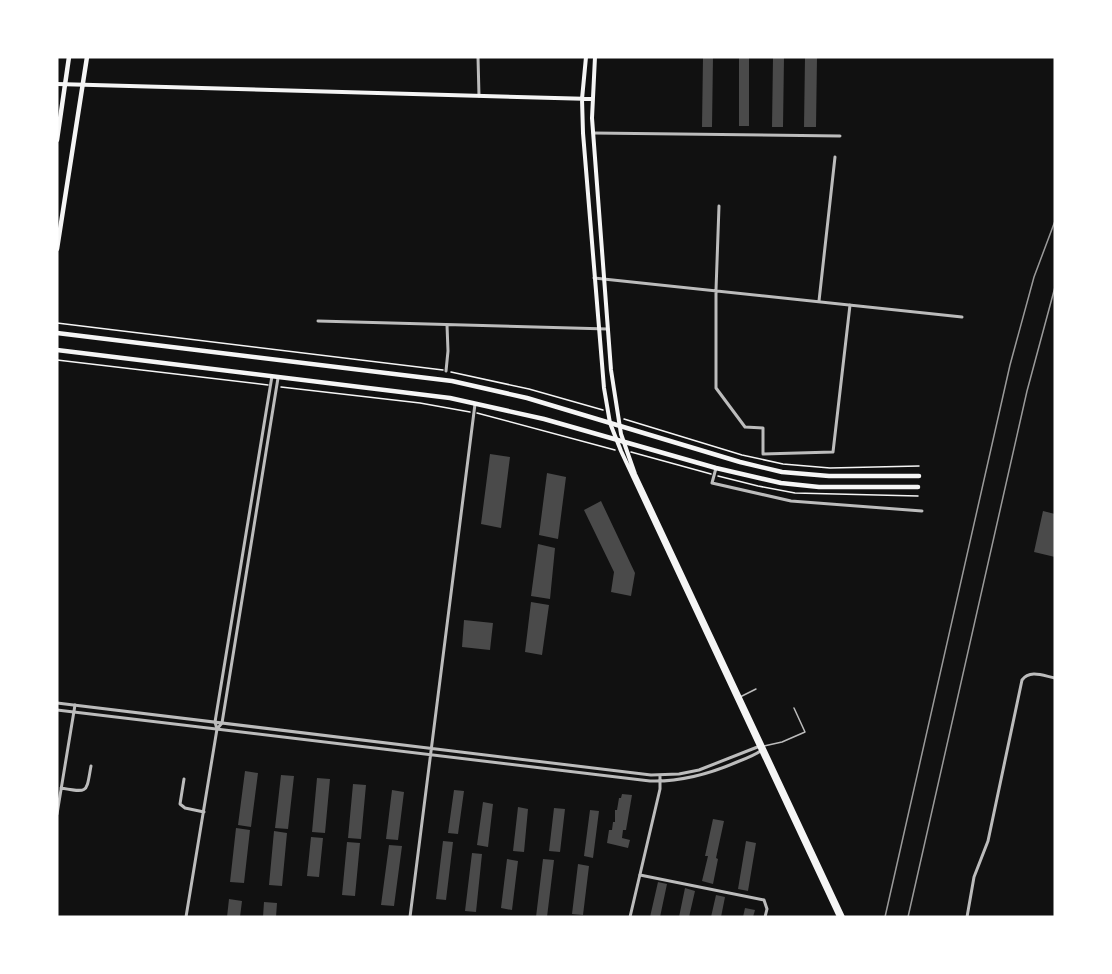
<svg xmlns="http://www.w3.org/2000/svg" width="1112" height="974" viewBox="0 0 1112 974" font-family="'PT Serif',serif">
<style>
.building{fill:#4a4a4a}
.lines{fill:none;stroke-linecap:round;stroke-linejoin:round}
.path{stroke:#f5f5f5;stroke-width:1.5}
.service{stroke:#bcbcbc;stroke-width:1.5}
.minor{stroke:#bcbcbc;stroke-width:3}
.tertiary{stroke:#bcbcbc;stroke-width:3}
.secondary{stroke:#f5f5f5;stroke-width:4}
.primary{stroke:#f5f5f5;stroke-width:4.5}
.rail{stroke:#9a9a9a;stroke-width:1.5}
</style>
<rect width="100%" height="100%" fill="#111"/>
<!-- building -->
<path class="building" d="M703 57H713L712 127H702Z
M739 57H749V126H739Z
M773 57H784L783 127H772Z
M805 57H817L816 127H804Z
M490 454 510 457 501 528 481 524Z
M547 473 566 477 558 539 539 535Z
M601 501 635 573 631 596 611 592 614 572 584 510Z
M1043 511 1055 514V557L1034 552Z
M538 544 555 548 550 599 531 596Z
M531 602 549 605 542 655 525 652Z
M464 620 493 623 490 650 462 647Z
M245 771 258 773 251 827 238 825Z
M281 775 294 776 288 829 275 828Z
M317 778 330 779 325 833 312 832Z
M353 784 366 785 361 839 348 838Z
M392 790 404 792 398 840 386 839Z
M454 790 464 791 458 834 448 833Z
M622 794 632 795 626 830H623L622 838 630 840 628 848 607 843 609 830H612L613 822H615V810H617L619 798H621Z
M483 802 493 804 488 847 477 845Z
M518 807 528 809 524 852 513 851Z
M554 808 565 809 560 852 549 851Z
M590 810 599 811 593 858 584 856Z
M713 819 724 821 716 858 718 859 713 884 702 881 708 856H705Z
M236 828 250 830 244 883 230 882Z
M274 831 287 833 282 886 269 885Z
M311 837 323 838 319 877 307 876Z
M443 841 453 842 446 900 436 899Z
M746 841 756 843 748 891 738 889Z
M347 842 360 843 355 896 342 895Z
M389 845 402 846 394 906 381 905Z
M472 853 482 854 476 912 465 911Z
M507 859 518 861 512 910 501 908Z
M543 859 554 860 547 917H536Z
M578 864 589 866 583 915 572 914Z
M658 882 667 884 660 917H650Z
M685 888 695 891 689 917H679Z
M716 895 725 897 721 917H711Z
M229 899 242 901 240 917H227Z
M264 902 277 903 276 917H263Z
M745 908 755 910 753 917H743Z"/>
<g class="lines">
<!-- path -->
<path class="path" d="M57 323 443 370
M57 360 268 385
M451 372 529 389 603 410
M281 387 420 403 470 412
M477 413 615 450
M624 419 742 455 783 464 830 468 919 466
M631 452 711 474
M718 476 758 486 795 493 918 496"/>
<!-- service -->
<path class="service" d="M740 697 756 689
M764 746 782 742 805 732 794 708"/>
<!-- minor -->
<path class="minor" d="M593 133 840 136
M719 206 716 290V388L745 427 763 428V454L833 452 850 305
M594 278 962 317
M819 301 835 157
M318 321 608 329
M446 371 448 351 447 325
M716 468 712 483 791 501 922 511
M217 729 215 722 272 376
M184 779 180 804 185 808 204 812
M61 788C89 793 86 793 91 766
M57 814 75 705
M640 875 764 900 767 909 765 917
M186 917 217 729 222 723 278 378
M967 917 974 877 988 841 1022 680C1030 669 1044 676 1055 678"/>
<!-- tertiary -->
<path class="tertiary" d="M478 57 479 96
M57 703 651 775 679 774 699 770 760 746
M57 710 650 781C681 782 709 774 737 762 745 759 755 755 762 750
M410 917 475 404
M630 917 660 789V775"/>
<!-- secondary -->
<path class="secondary" d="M586 57 582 99 583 133 604 388 610 423 621 451 839 917
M595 57 592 118 611 370 621 434 635 474 843 917
M57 84 592 99"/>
<!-- primary -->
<path class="primary" d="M57 140 69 57
M57 249 87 57
M57 333 452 381 527 398 740 462 782 472 829 476H919
M57 350 450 398 544 419 716 468 781 483 819 487H918"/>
<!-- rail -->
<path class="rail" d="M885 917 1010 365 1034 277 1055 221
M908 917 1027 391 1055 287"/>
</g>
<!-- border -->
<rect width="1112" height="974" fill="none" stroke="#ffffff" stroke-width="117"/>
</svg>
